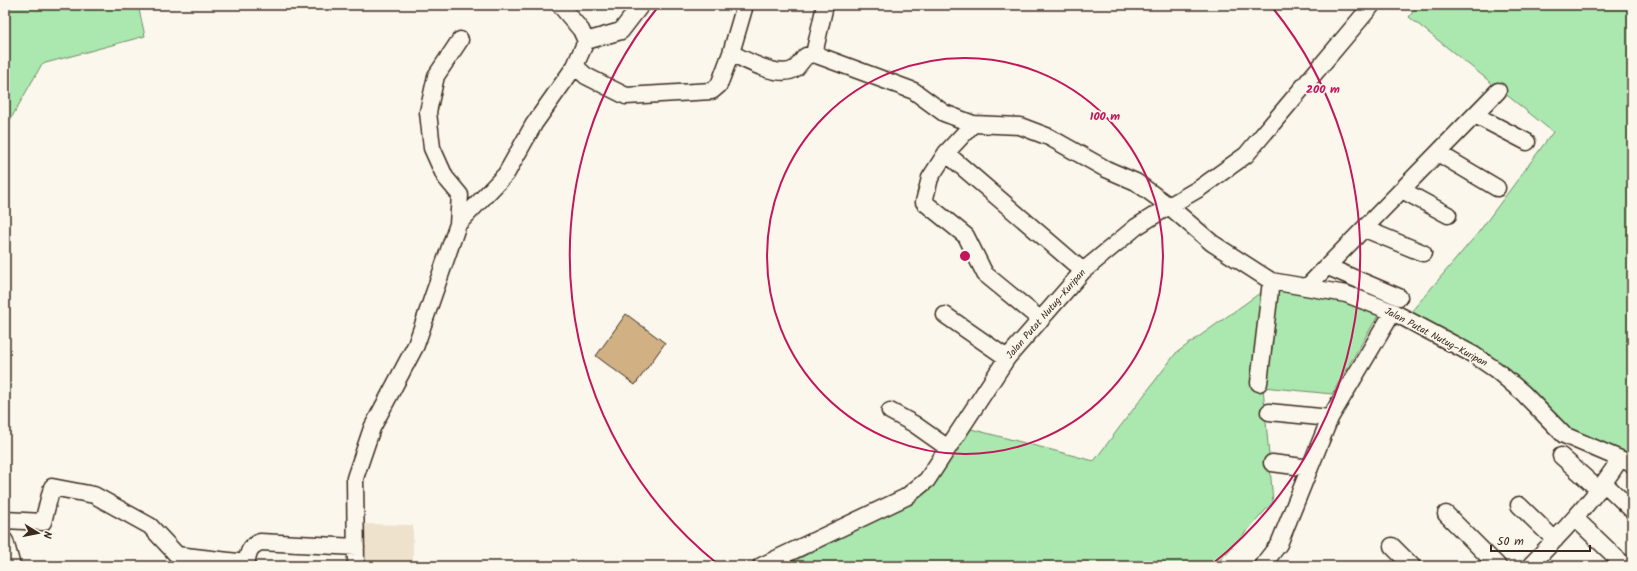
<svg xmlns="http://www.w3.org/2000/svg" width="1637" height="571" viewBox="0 0 1637 571" font-family="Kalam,sans-serif">
<style>
.built{fill:#eee2cd}
.green{fill:#aae8af;stroke:#728966}
.building{fill:#d1b184;stroke:#3b2a1e}
.lines{fill:none;stroke-linecap:round;stroke-linejoin:round}
.minor-casing{stroke:#3b2a1e;stroke-width:19}
.minor{stroke:#fbf7ec;stroke-width:16}
.ring{fill:none;stroke:#c2185b;stroke-width:2}
.labels{text-anchor:middle;dominant-baseline:central;stroke-width:3.5;stroke-linejoin:round;paint-order:stroke}
.street-label{font-size:10px;fill:#3b2a1e;stroke:#fbf7ec}
.centre{fill:#c2185b;stroke:#fbf7ec;stroke-width:2}
.ring-label{font-size:12px;text-anchor:middle;font-weight:bold;fill:#c2185b;stroke:#fbf7ec;stroke-width:3.5;stroke-linejoin:round;paint-order:stroke}
</style>
<rect width="100%" height="100%" fill="#fbf7ec"/>
<filter id="ink" filterUnits="userSpaceOnUse"><feTurbulence type="fractalNoise" baseFrequency=".025" numOctaves="2"/><feDisplacementMap in="SourceGraphic" scale="8" xChannelSelector="R" yChannelSelector="G"/><feConvolveMatrix kernelMatrix="1 2 1 2 8 2 1 2 1" color-interpolation-filters="sRGB"/></filter>
<g filter="url(#ink)">
<!-- built -->
<path class="built" d="M361 524 413 525V566H361Z"/>
<!-- green -->
<path class="green" d="M5 5H138L145 36 42 64 5 129Z
M1418 5H1632V457L1554 422 1525 386 1481 350 1405 319 1478 233 1553 132 1409 17Z
M1281 278 1382 309 1332 394 1263 387 1273 502 1215 566H785L918 496 971 429 1094 461 1176 353Z"/>
<!-- building -->
<path class="building" d="M626 314 665 343 635 385 596 356Z"/>
<g class="lines">
<defs>
<path id="minor" d="M586 41 621 31 641 5
M731 53 745 5
M814 54 825 5
M575 66 586 76 626 96 712 91 719 85 731 53C746 60 780 80 796 68 799 65 803 59 806 56L814 54 914 91 944 113 973 124 1020 126 1049 137 1106 169 1136 182 1169 206 1200 188 1246 155 1372 5
M1475 115 1527 142
M973 124 946 153 930 178 924 202 966 236 985 274 1041 320
M946 153 1083 271
M1438 153 1497 188
M1402 190 1448 215
M458 224 460 195 445 177 432 148 428 112 436 76 460 40
M1365 229 1423 253
M1328 267 1399 297
M1308 286 1498 91
M945 315 1007 358
M1259 383 1271 281
M890 411 914 424 948 448
M1269 412 1330 418
M1561 456 1599 490
M1272 463 1310 468
M1605 484 1632 510
M1519 505 1555 540
M1446 514 1498 566
M1576 519 1625 566
M5 520 43 522 52 487 94 495 150 526 177 555 246 563
M5 541 12 566
M1392 546 1412 566
M246 566C248 554 248 547 260 542L356 547
M356 566 355 478 372 428 416 345 458 224 506 174 534 124 575 66 586 41 581 30 560 5
M761 566 906 497 927 480 1007 358 1083 271 1136 227 1169 206 1212 243 1271 281 1346 294 1393 312 1474 355 1496 370 1523 393 1564 435 1632 464
M1262 566 1279 544 1330 418 1393 312
M1530 566C1562 532 1595 499 1620 459"/>
</defs>
<!-- minor casing -->
<use href="#minor" class="minor-casing"/>
<!-- minor -->
<use href="#minor" class="minor"/>
</g>
</g>
<!-- distance rings -->
<g class="ring">
<circle cx="965" cy="256" r="198"/>
<path d="M719 565A395 395 0 0 1 658 7M1272 7A395 395 0 0 1 1211 565"/>
</g>
<g class="labels">
<!-- street labels -->
<g class="street-label">
<text transform="translate(1046 314) rotate(-49)">Jalan Putat Nutug–Kuripan</text>
<text transform="translate(1436 337) rotate(28)">Jalan Putat Nutug–Kuripan</text>
</g>
</g>
<circle cx="965" cy="256" r="6" class="centre"/>
<g class="ring-label">
<text x="1323" y="93">200 m</text>
<text x="1105" y="120">100 m</text>
</g>
<!-- margin -->
<rect width="1637" height="571" fill="none" stroke="#fbf7ec" stroke-width="20"/>
<rect x="10" y="10" width="1617" height="551" fill="none" stroke="#3b2a1e" stroke-width="1.5" filter="url(#ink)"/>
<!-- north arrow -->
<g transform="translate(38 533) rotate(100)" stroke="#fbf7ec" stroke-width="3" paint-order="stroke">
<path d="M0-3L7 15L0 10L-7 15Z" fill="#3b2a1e"/>
<text y="-6" font-size="11" font-weight="bold" text-anchor="middle" fill="#3b2a1e">N</text>
</g>
<!-- scale -->
<path d="M1491 545v6h99v-6" fill="none" stroke="#3b2a1e" stroke-width="2"/>
<text x="1497" y="545" font-size="12" fill="#3b2a1e" stroke="#fbf7ec" stroke-width="3" paint-order="stroke">50 m</text>
</svg>
